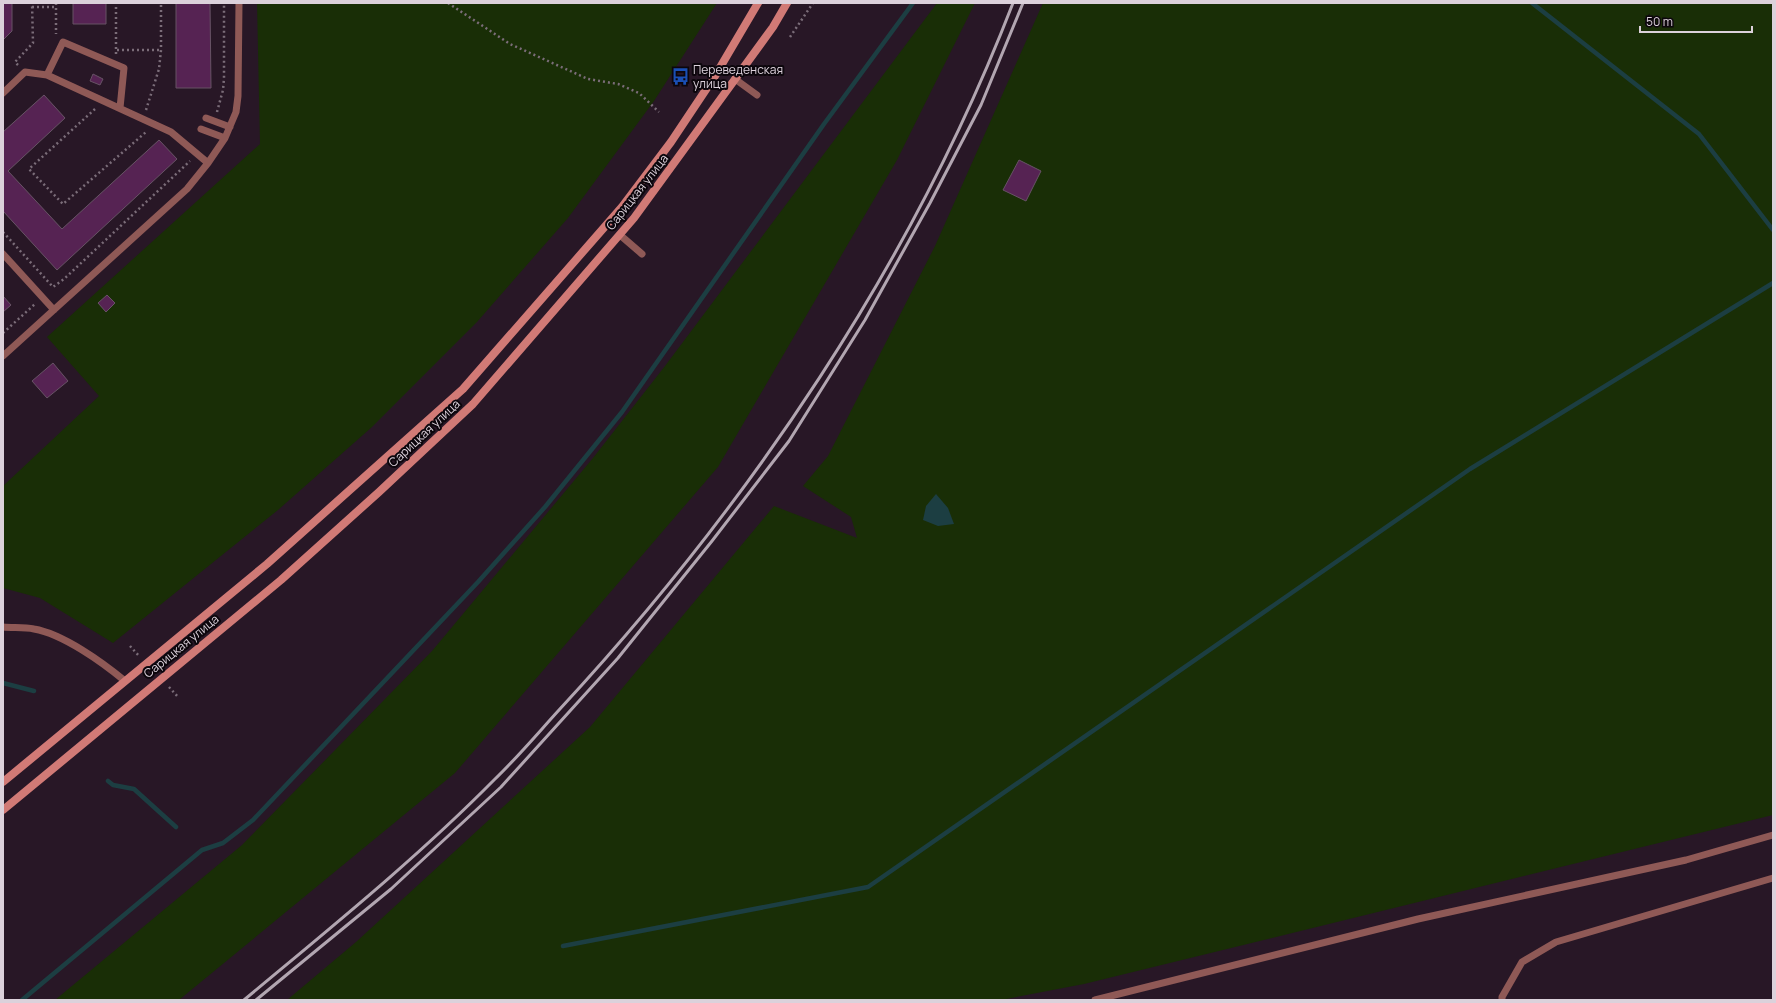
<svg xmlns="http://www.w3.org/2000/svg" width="1776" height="1003" viewBox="0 0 1776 1003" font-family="Manrope,sans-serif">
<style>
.green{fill:#192e06}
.water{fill:#1c3e42}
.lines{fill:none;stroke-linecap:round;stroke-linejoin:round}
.stream{stroke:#1c3e42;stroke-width:4.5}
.building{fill:#562353;stroke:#675365}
.path{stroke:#7b6d79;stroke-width:2.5;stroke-dasharray:2 3;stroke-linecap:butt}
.lane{stroke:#8f5956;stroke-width:7}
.secondary{stroke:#d17a76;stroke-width:8}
.rail{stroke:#b2a6b1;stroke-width:3}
.labels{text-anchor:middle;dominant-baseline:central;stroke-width:4;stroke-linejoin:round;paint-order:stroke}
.poi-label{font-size:12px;fill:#dcd1db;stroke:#0c060c;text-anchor:start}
.street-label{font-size:12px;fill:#dcd1db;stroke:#0c060c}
</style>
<rect width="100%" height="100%" fill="#281726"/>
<!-- green -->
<path class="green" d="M257 3H717L654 101 568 218 477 322 372 427 278 510 113 643 40 598 3 588V486L99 396 47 337 260 144Z
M937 3H975L897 160 718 467 455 773 179 1000H55L242 845 432 651 593 458 665 366Z
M1043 3H1773V815L1084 984 1001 1000H287L356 942 590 727 774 506 857 538 851 517 803 486 828 456 935 246Z"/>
<!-- water -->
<path class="water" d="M936 494 948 508 954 524 938 526 923 520 926 506Z"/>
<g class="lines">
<!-- stream -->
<path class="stream" d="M1532 3 1699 134 1773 230
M3 683 34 691
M108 781 113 785 134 789 176 827
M563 946 868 887 1470 469 1773 283
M22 1000 202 850 223 843 253 820 478 582 545 507 622 412 824 124 913 3"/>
</g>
<!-- building -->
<path class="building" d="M3 3H12V31L3 40Z
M73 3H106V24H73Z
M176 3H210L211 88H176Z
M93 74 103 79 100 85 90 81Z
M44 95 65 118 8 171 62 229 159 140 177 159 57 270 3 211V132Z
M1019 160 1041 171 1026 201 1003 190Z
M107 295 115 303 106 312 98 303Z
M3 296 11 305 3 312Z
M53 363 68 381 47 398 32 381Z"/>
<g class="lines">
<!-- path -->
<path class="path" d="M56 3V34
M448 3 510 44 588 79 618 84 639 93 659 112
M32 7H56
M790 37 813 3
M117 50H161
M116 54V3
M18 65 15 62 33 43 32 3
M95 109 29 169 63 204 146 132
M146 110 159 69 161 50V3
M217 112 223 90 224 78V3
M3 232 53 287 64 279 190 161
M3 333 35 304
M130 646 139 656
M169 687 178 697"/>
<!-- lane -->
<path class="lane" d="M47 75 63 42 124 68 120 108
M735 79 757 95
M3 93 25 72 47 75 171 132 208 163
M206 118 230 127
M201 129 225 138
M620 235 642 254
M3 254 54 310
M3 356 187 189 208 163 225 138 236 112 238 96 239 3
M3 627C13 628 24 627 34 629 63 634 102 662 125 681
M1095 1000 1418 919 1686 860 1773 835
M1502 1000V997L1522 962 1556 942 1773 878"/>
<!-- secondary -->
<path class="secondary" d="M3 782 267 564 463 389 622 207 671 142 715 76 758 3
M3 810 281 580 379 492 473 404 634 218 773 27 787 3"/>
<!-- rail -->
<path class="rail" d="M244 1000C329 929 416 859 494 780 517 758 538 733 559 710 749 505 912 265 1013 3
M256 1000 391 889 501 787 618 658 712 541 789 441 865 320 930 203 981 105 1023 3"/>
</g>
<!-- icons -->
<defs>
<symbol id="bus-bare" viewBox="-9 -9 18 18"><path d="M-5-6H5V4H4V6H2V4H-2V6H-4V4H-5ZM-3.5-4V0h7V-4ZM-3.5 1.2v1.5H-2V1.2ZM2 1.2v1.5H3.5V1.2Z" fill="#1a4fb4" stroke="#0c060c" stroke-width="2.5" paint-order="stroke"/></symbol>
</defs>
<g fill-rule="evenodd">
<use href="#bus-bare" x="668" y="64" width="25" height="25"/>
</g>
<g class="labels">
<!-- poi labels -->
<g class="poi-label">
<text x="693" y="69">Переведенская<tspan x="693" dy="14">улица</tspan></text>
</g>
<!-- street labels -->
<g class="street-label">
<text transform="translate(637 192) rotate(-52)">Сарицкая улица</text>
<text transform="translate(424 433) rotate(-43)">Сарицкая улица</text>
<text transform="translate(181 646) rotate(-39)">Сарицкая улица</text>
</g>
</g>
<!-- border -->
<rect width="1776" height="1003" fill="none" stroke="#dcd1db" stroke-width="8"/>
<!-- scale -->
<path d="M1640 26v6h112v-6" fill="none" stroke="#dcd1db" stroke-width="2"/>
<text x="1646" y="26" font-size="12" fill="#dcd1db" stroke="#0c060c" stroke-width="3" paint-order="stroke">50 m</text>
</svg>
